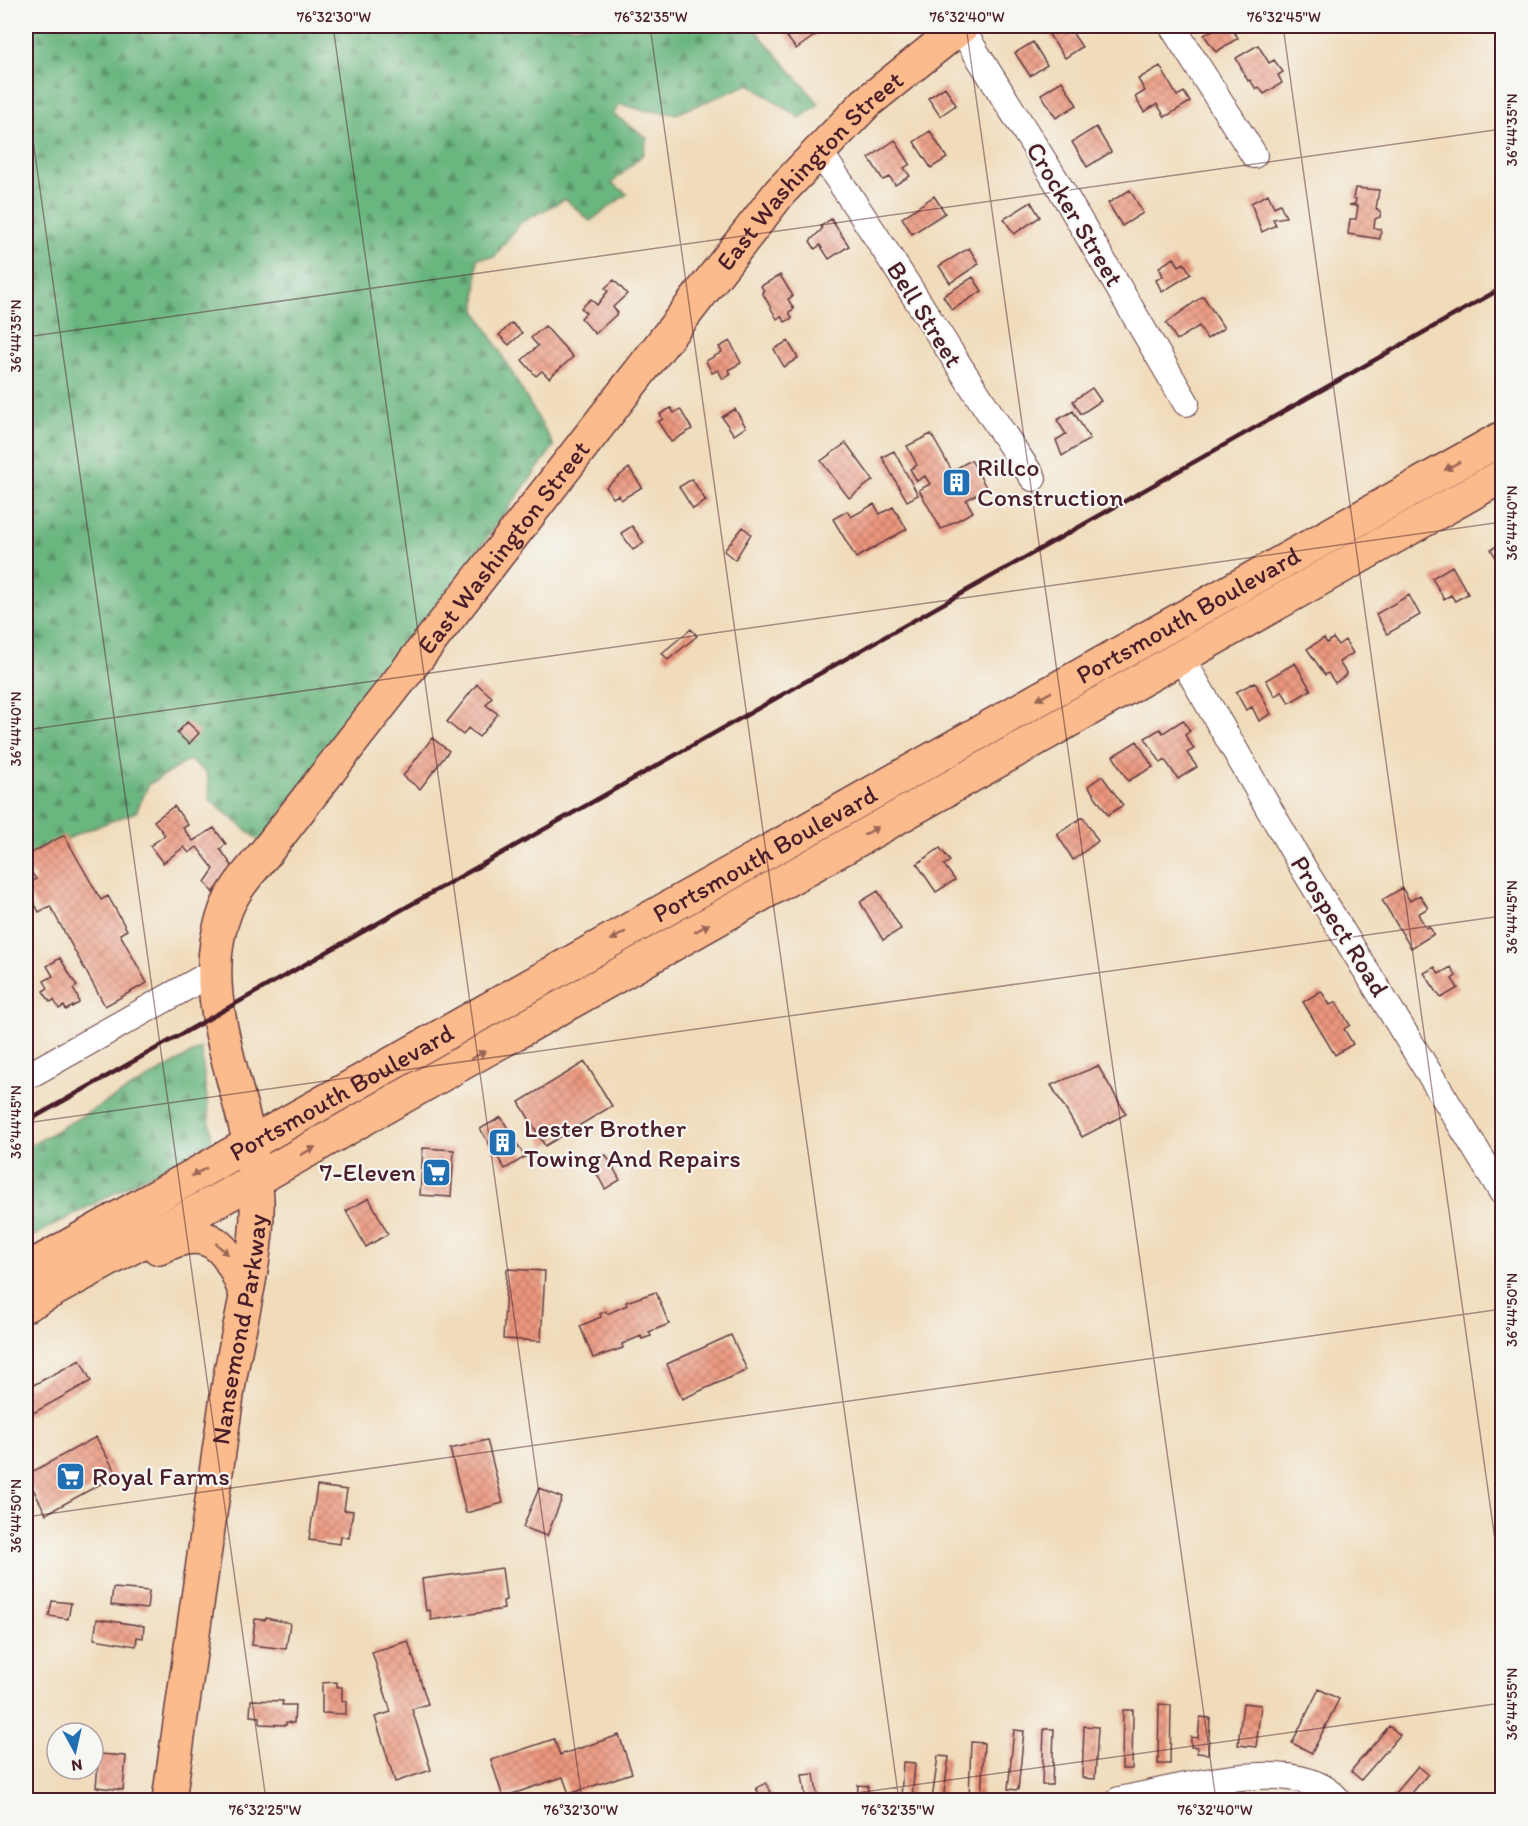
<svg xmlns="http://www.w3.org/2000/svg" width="1528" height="1826" viewBox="0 0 1528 1826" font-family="Itim,sans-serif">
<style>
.forest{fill:url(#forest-firs);stroke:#5a6a55;stroke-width:1.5}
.building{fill:url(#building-cross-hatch)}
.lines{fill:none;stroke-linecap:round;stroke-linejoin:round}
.minor-casing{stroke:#633b40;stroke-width:28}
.major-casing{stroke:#633b40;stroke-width:36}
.minor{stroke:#fff;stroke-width:26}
.major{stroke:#fbbb8d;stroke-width:33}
.rail{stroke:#4a1f2b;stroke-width:4.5}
.oneway{fill:#9a6557}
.ticks{fill:none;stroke:#4a1f2b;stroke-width:1.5;stroke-opacity:0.45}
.labels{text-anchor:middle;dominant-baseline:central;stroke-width:4.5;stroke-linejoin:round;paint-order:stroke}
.street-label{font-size:26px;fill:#4a1f2b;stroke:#f6f6f2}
.poi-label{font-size:26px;fill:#4a1f2b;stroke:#f6f6f2;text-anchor:start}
.neatline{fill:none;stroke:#4a1f2b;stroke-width:2}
.ticks-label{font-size:15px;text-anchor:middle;fill:#4a1f2b}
</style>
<defs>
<pattern id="forest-firs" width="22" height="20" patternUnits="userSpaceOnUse" patternTransform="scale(1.5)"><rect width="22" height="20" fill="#6ab67f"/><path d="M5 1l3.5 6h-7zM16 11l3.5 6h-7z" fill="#599368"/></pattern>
<pattern id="building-cross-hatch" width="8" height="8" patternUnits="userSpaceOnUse" patternTransform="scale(1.5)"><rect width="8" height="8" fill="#ec977e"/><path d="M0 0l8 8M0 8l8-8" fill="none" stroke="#c17b67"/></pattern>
</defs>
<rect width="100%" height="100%" fill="#f6f6f2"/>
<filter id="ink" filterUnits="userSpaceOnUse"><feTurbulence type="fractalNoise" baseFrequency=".0167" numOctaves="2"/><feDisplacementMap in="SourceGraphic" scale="12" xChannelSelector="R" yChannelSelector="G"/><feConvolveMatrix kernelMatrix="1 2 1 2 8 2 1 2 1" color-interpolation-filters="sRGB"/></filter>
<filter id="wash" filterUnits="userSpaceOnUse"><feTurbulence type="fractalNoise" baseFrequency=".008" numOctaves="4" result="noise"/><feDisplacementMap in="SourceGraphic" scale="24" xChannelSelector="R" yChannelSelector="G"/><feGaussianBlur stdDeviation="1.35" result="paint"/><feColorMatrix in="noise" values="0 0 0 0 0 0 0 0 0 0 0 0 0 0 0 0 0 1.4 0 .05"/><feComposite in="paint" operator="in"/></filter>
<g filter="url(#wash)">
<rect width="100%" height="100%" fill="#f0dbba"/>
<!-- forest -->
<path class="forest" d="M26 26H752L819 104 800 118 749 84 676 114 642 110 620 104 613 114 647 138 643 154 612 183 627 194 590 221 565 199 520 223 494 257 477 258 476 310 554 446 368 700 260 841 210 800 207 773 189 760 149 784 136 812 77 834 26 865Z
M201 1048 212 1141 26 1240V1148Z"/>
<g id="blocks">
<!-- building -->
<path class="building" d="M779 26H828L796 49Z
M1043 26H1068L1082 47 1065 58Z
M1219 26H1243L1234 32 1238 38 1216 52 1204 35Z
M1033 42 1047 65 1030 76 1015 53Z
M1258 45 1269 63 1274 60 1283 72 1278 75 1282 83 1264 94 1259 87 1256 89 1250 80 1248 81 1236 58Z
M1160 66 1177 96 1184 92 1190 102 1165 117 1157 104 1144 112 1135 97 1145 91 1138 79Z
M1062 81 1077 105 1056 118 1041 94Z
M945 87 956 105 940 116 928 98Z
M1096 127 1111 152 1087 167 1072 142Z
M930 131 947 158 931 168 914 142Z
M895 140 910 164 904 168 910 176 895 185 890 177 883 180 869 158Z
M1355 188 1379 190 1376 209 1381 212 1380 217 1375 219 1374 228 1381 229 1380 239 1348 234 1350 219H1356L1358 206 1349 205 1355 204 1356 199 1353 198Z
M1130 190 1143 213 1122 226 1108 203Z
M1268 194 1274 207 1280 204 1286 217 1273 219 1276 225 1262 232 1251 203Z
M934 196 945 213 912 234 902 218Z
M1031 202 1040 217 1014 234 1004 219Z
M831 219 849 246 829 259 820 245 815 249 810 241 822 229 821 226Z
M969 248 979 264 950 283 939 266Z
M1174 258 1179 266 1184 263 1191 274 1162 292 1156 280 1163 276 1159 267Z
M780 275 793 296 788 299 794 309 789 312 792 318 785 322 781 316 777 319 762 292 764 291 761 286Z
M973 277 982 291 952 310 943 296Z
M614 280 627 294 613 307 618 313 595 334 581 318 586 313 581 308 591 299 597 305 608 291 605 288Z
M1203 296 1224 328 1207 339 1199 326 1177 340 1166 323Z
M512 323 522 333 509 345 499 335Z
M545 326 573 357 549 378 542 371 536 376 522 360 538 346 531 338Z
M730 341 741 363 728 370 731 374 723 379 718 370 712 373 706 361 722 352 719 347Z
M788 341 798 358 784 367 774 349Z
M1092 388 1101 401 1081 414 1073 401Z
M671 408 674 413 680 409 692 429 671 442 658 422 663 419 660 414Z
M735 409 746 427 734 435 722 417Z
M1073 411 1090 439 1062 456 1056 440 1066 434 1057 420Z
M931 434 952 471 971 460 987 489 966 500 973 512 941 529 919 490 930 484 925 476 917 481 910 469 917 465 907 446Z
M846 443 873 480 849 498 821 461Z
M894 451 918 495 907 501 882 457Z
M629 468 642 487 621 500 618 495 613 498 606 487Z
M692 479 706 501 693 509 679 487Z
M874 504 880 514 893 507 907 529 856 558 833 519 847 511 851 517Z
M632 526 644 543 633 550 621 533Z
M743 527 751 534 735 560 724 551Z
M1502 543V569L1491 549Z
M1452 566 1468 594 1455 601 1451 595 1444 599 1432 578Z
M1409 595 1420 615 1387 634 1376 614Z
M691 629 697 636 668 660 662 653Z
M1324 638 1327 643 1333 638 1338 645 1345 640 1353 653 1339 662 1347 674 1335 683 1328 673 1325 675 1307 649Z
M1295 663 1311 690 1289 703 1282 691 1275 696 1266 680Z
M1255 682 1271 714 1259 721 1252 707 1246 710 1236 692Z
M477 684 492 697 486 705 498 714 479 737 468 728 463 735 447 722Z
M1183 720 1190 731 1185 735 1194 749 1187 753 1197 767 1178 779 1165 760 1161 763 1145 738 1160 729 1163 733Z
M187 722 199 733 189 744 177 733Z
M432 738 449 751 420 789 403 776Z
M1137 741 1153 767 1128 781 1113 756Z
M1102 776 1123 805 1108 815 1088 786Z
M174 806 188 825 183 828 193 841 214 828 226 844 220 849 233 867 213 893 205 882 214 869 197 847 189 853 184 847 163 863 150 846 165 835 154 821Z
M1083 817 1098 841 1073 860 1057 834Z
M64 835 101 900 108 896 127 930 120 934 147 983 105 1006 50 906 39 912 26 887 36 879 31 872 26 875V856Z
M940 848 950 861 944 865 955 880 936 892 917 864Z
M1402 888 1410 901 1420 895 1428 908 1418 914 1426 928 1429 926 1434 934 1411 948 1382 900Z
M878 891 901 929 883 940 860 902Z
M60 958 77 986 73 989 78 997 79 1003 66 1010 64 1006 59 1009 54 1000 50 1002 43 991 48 988 44 981 53 976 47 966Z
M1435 967 1439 974 1451 967 1456 976 1452 979 1458 988 1441 998 1424 973Z
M1321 991 1330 1005 1336 1002 1350 1025 1344 1029 1353 1044 1335 1055 1303 1002Z
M585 1062 612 1106 545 1146 519 1102Z
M1098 1066 1126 1114 1082 1137 1051 1085Z
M501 1117 525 1157 505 1169 480 1129Z
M423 1148 454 1150 451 1197 420 1195Z
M606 1155 620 1180 605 1189 591 1163Z
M369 1198 388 1234 366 1247 346 1211Z
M507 1269 545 1271 541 1341 503 1339Z
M656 1292 669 1324 649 1332 651 1336 642 1339 641 1336 622 1344 623 1348 593 1358 580 1326 601 1317 600 1314 606 1311 607 1314 627 1305 626 1302Z
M731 1335 747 1370 682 1399 667 1364Z
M80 1360 91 1381 26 1417V1389Z
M96 1437 117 1475 46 1514 26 1475Z
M487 1440 503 1503 466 1513 450 1449Z
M317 1486 347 1490 344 1510 353 1511 349 1538 341 1536 340 1544 309 1540Z
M539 1488 562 1498 547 1536 523 1527Z
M502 1568 506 1600 503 1601 504 1609 431 1620 430 1610 426 1611 422 1579Z
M113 1588 149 1591 147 1609 111 1605Z
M52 1601 71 1603 68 1619 49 1616Z
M266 1618 290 1623 286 1649 252 1645 255 1619 265 1620Z
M97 1619 144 1626 143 1638 137 1637 136 1646 94 1639Z
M408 1641 428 1704 412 1709 431 1770 395 1782 375 1717 391 1712 372 1652Z
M337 1682V1687H342V1701H346V1714L322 1713V1683Z
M1319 1689 1339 1699 1312 1753 1292 1743Z
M251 1700 283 1701 282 1705H295L294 1723 286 1722V1725L260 1724V1717L250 1716Z
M1243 1703 1261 1705 1256 1747 1238 1745Z
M1159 1704 1171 1705 1170 1764H1158Z
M1123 1710H1133L1132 1769H1122Z
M1200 1717 1210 1718 1208 1754 1197 1753V1747H1191V1737L1198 1738Z
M1084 1726 1098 1727 1095 1779 1082 1778Z
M1389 1726 1400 1735 1361 1780 1351 1771Z
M1044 1729H1054L1052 1785H1042Z
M1014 1730 1024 1731 1018 1790 1008 1789Z
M619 1735 632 1773 569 1794 563 1777 503 1797 491 1760 554 1739 560 1755Z
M971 1742 984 1743 981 1798 969 1799Z
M99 1754 126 1756 123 1790 96 1787Z
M938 1756 949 1757 943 1800H932Z
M903 1762 915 1763 912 1800H901Z
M1418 1766 1428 1774 1406 1800H1389Z
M814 1774 818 1800H806L802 1775Z
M766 1783 775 1800H762L756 1788Z
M858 1785 868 1786 867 1800H857Z"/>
</g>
</g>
<g filter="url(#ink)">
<use href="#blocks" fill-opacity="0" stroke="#633b40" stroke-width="1.5"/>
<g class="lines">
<defs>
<path id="minor" d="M1172 26 1254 155
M960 27 1055 179 1186 403
M818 150C893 257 959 370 1033 478
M1181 657 1305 871 1502 1192
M26 1077 215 971
M1119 1800C1174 1790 1297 1751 1338 1800"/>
<g id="major">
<path d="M159 1248C208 1221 229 1247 245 1292"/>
<path id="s1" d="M26 1270 1502 438"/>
<path d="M26 1305 257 1179 1502 476"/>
<path id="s2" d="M169 1800C189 1663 208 1526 228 1389 237 1330 259 1258 257 1200 255 1108 190 1002 225 912 233 889 251 871 266 852L780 192 866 103 962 26"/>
</g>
</defs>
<!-- minor casing -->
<use href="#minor" class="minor-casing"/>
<!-- major casing -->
<use href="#major" class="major-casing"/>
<!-- minor -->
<use href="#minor" class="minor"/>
<!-- major -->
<use href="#major" class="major"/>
<!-- rail -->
<path class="rail" d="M26 1122 1502 288"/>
</g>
<!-- one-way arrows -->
<defs><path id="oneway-solid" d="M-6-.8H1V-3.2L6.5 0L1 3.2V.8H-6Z" transform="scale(1.5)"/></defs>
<g class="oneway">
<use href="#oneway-solid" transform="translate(1452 466) rotate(151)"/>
<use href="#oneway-solid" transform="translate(1044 696) rotate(151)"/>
<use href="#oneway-solid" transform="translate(871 831) rotate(-30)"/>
<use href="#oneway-solid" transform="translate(702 928) rotate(-30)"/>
<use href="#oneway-solid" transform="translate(618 936) rotate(151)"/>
<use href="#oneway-solid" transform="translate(478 1055) rotate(-29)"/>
<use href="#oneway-solid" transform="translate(308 1151) rotate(-29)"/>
<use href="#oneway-solid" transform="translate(199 1172) rotate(151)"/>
<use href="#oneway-solid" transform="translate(222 1249) rotate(42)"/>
</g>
</g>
<!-- ticks -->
<path class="ticks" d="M333 26 582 1800M650 26 899 1800M966 26 1216 1800M1283 26 1502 1590M26 90 266 1800M26 337 1502 129M26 730 1502 522M26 1123 1502 916M26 1517 1502 1309M806 1800 1502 1703"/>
<!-- icons -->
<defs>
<symbol id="building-square" viewBox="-11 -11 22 22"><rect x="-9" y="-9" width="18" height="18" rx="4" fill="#1f6fb2" stroke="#f6f6f2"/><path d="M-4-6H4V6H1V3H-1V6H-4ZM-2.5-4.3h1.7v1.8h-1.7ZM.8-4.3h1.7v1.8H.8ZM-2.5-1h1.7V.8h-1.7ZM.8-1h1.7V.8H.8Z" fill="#fff"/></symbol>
<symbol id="supermarket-square" viewBox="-11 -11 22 22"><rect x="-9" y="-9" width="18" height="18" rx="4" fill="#1f6fb2" stroke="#f6f6f2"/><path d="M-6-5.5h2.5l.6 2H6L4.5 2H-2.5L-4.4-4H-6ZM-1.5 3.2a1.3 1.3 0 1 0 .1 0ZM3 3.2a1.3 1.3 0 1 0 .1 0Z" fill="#fff"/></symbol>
</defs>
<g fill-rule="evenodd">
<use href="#building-square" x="940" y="466" width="33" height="33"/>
<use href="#building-square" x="486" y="1126" width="33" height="33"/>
<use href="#supermarket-square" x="420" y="1156" width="33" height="33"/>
<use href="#supermarket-square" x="54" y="1460" width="33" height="33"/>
</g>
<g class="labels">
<!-- street labels -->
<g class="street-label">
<text stroke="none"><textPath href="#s2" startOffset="1846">East Washington Street</textPath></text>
<text transform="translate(1075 214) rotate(59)">Crocker Street</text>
<text transform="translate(925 314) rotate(58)">Bell Street</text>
<text stroke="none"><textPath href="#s2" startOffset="1360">East Washington Street</textPath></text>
<text stroke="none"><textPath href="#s1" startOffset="1334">Portsmouth Boulevard</textPath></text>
<text stroke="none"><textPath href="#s1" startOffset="848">Portsmouth Boulevard</textPath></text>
<text transform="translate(1340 926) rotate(58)">Prospect Road</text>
<text stroke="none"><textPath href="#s1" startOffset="362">Portsmouth Boulevard</textPath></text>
<text stroke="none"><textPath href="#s2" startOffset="476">Nansemond Parkway</textPath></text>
</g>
<!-- poi labels -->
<g class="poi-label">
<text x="977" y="467">Rillco<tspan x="977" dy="30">Construction</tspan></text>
<text x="524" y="1128">Lester Brother<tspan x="524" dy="30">Towing And Repairs</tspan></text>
<text x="416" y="1172" text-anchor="end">7-Eleven</text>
<text x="92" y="1476">Royal Farms</text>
</g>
</g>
<!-- margin -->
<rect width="1528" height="1826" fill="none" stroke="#f6f6f2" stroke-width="66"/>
<!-- north arrow -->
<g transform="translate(75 1751) rotate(172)"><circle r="28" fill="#f6f6f2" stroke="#b1a0a2" stroke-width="1.5"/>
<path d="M0-4.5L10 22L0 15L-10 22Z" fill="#1f6fb2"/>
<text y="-9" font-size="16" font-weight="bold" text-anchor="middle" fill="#4a1f2b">N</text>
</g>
<rect x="33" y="33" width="1462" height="1760" class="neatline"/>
<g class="ticks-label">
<text x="334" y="22">76°32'30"W</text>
<text x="651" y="22">76°32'35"W</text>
<text x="967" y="22">76°32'40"W</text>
<text x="1284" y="22">76°32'45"W</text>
<text transform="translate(1512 130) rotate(-90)" y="5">36°44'35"N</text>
<text transform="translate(16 336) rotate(-90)" y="5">36°44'35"N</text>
<text transform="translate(1512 523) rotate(-90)" y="5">36°44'40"N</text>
<text transform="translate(16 729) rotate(-90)" y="5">36°44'40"N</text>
<text transform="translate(1512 917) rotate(-90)" y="5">36°44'45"N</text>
<text transform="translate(16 1122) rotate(-90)" y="5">36°44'45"N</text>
<text transform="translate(1512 1310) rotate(-90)" y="5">36°44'50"N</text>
<text transform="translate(16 1516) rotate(-90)" y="5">36°44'50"N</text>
<text transform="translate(1512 1704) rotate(-90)" y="5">36°44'55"N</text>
<text x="265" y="1815">76°32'25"W</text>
<text x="581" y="1815">76°32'30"W</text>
<text x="898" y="1815">76°32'35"W</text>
<text x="1215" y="1815">76°32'40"W</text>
</g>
</svg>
